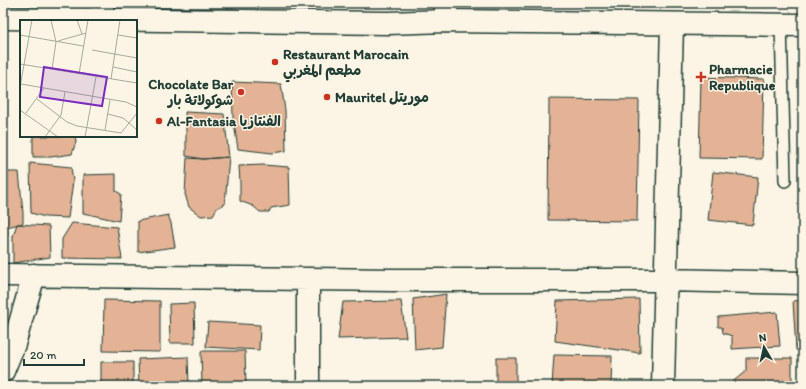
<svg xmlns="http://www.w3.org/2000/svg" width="806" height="389" viewBox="0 0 806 389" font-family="Itim,'Playpen Sans Arabic',sans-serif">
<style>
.building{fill:#e4b395;stroke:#1f3d34}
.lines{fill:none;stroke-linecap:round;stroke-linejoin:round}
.lane-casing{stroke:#1f3d34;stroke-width:14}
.street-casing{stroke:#1f3d34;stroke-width:25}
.secondary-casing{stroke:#1f3d34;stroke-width:25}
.lane{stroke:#fcf5e5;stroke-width:11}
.street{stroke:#fcf5e5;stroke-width:22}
.secondary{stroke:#fcf5e5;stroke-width:22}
.poi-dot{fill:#c8321e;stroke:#fcf5e5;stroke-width:1.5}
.labels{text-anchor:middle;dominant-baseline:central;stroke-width:3;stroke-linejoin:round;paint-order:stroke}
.poi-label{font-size:14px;font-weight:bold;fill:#1f3d34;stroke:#fcf5e5;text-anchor:start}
.inset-road{fill:none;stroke:#a4ab9e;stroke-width:1}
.view{fill:#7b2cbf;fill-opacity:0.15;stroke:#7b2cbf;stroke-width:2}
.inset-edge{fill:none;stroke:#1f3d34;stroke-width:2}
</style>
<rect width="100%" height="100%" fill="#fcf5e5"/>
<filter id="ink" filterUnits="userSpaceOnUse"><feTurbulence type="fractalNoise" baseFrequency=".025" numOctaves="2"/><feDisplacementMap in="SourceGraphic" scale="8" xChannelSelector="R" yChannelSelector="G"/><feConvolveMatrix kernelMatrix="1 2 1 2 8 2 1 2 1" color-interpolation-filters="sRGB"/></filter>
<g filter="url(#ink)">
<!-- building -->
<path class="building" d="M701 77 764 79 762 159 699 158Z
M232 82 281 84 285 110 286 151 272 153 238 149 233 117Z
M549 99 639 100 637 221 548 220Z
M185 112 224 114 229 157 203 159 186 156V130Z
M33 136H75L76 142 72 154 51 157H33Z
M229 157 225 204 217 208 213 215 201 216 189 207 185 194 187 158 203 159Z
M30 163 71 167 73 181 68 218 45 217 31 213Z
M263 165 289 167 290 205 271 208 269 212H260L253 206 240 201V183L239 166Z
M3 172H19L23 213V223L7 227 8 235 3 236Z
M713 172 758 177 753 225 708 220Z
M116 174V191L121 194 119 221 83 213V175Z
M168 215 171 223 175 247 138 252V221Z
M72 223 117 227 122 259 62 258V239Z
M17 224 49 226 50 257 13 263V236Z
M446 294 442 347 415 350 413 299Z
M639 299 640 353 555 341 557 301Z
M104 300 160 301V352L103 351Z
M803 300V350H796L793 301Z
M401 301 406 337 338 339 343 302Z
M194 303 195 343H170L169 304Z
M777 312 780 346 732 349V336L723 333 722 327H718V317Z
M208 322 260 325 259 350 206 347Z
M201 351H245L246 386H202Z
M554 355 612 356 611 386H552Z
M188 357 189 386H139L138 359Z
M496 358H516V386H496Z
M746 358H792V386H730V384L746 371Z
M101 362H133V386H101Z"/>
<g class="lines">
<defs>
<path id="lane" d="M781 24 785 181"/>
<path id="street" d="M102 20V3
M446 21V3
M3 275 392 280H665L803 283
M3 371 14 344 34 275
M308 386V279
M663 386 672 24"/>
<path id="secondary" d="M3 18 388 23 446 21 803 25"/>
</defs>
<!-- lane casing -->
<use href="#lane" class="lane-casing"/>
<!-- street casing -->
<use href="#street" class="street-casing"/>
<!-- secondary casing -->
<use href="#secondary" class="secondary-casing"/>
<!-- lane -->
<use href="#lane" class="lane"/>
<!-- street -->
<use href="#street" class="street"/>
<!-- secondary -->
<use href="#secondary" class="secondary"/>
</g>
</g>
<!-- markers -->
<g class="poi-dot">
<circle cx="275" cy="62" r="4"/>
<path d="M699 71h4v4h4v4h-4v4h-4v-4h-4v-4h4z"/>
<circle cx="241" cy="92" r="4"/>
<circle cx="327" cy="97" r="4"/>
<circle cx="159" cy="121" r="4"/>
</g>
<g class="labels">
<!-- poi labels -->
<g class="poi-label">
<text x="283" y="54">Restaurant Marocain<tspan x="283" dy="16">مطعم المغربي</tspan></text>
<text x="709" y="69">Pharmacie<tspan x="709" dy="16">Republique</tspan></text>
<text x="233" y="84" text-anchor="end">Chocolate Bar<tspan x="233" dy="16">شوكولاتة بار</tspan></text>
<text x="335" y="97">Mauritel موريتل</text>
<text x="167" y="121">Al-Fantasia الفنتازيا</text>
</g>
</g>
<!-- overview -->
<g transform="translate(20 20)">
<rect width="117" height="117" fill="#fcf5e5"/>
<path class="inset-road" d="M31 0 36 22 32 49M57 0 62 14M0 15 63 26M98 15 117 18M38 21 66 13M72 30 117 38M0 44 117 63M93 47 117 52M59 54 68 0M91 59 100 0M1 64 106 82 117 87M0 67 12 0M17 79 47 102 57 106 101 113 109 103 117 110M0 90 38 117M6 93 24 68M88 94 103 98 109 103 117 93M85 110 90 80M25 117 41 95 45 72M65 117 76 57"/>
<path class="view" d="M24 47 87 57 82 86 20 77Z"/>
<rect width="117" height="117" class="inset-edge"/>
</g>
<!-- margin -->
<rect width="806" height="389" fill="none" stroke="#fcf5e5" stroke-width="16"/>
<rect x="8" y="8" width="790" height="373" fill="none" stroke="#1f3d34" stroke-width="1.5" filter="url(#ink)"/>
<!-- north arrow -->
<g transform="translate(764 347) rotate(351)" stroke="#fcf5e5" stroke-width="3" paint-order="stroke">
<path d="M0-3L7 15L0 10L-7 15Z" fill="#1f3d34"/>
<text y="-6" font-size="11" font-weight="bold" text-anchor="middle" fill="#1f3d34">N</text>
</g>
<!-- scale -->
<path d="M24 359v6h60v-6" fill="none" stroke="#1f3d34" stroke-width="2"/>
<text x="30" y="359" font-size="12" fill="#1f3d34" stroke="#fcf5e5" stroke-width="3" paint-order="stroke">20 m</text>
</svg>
